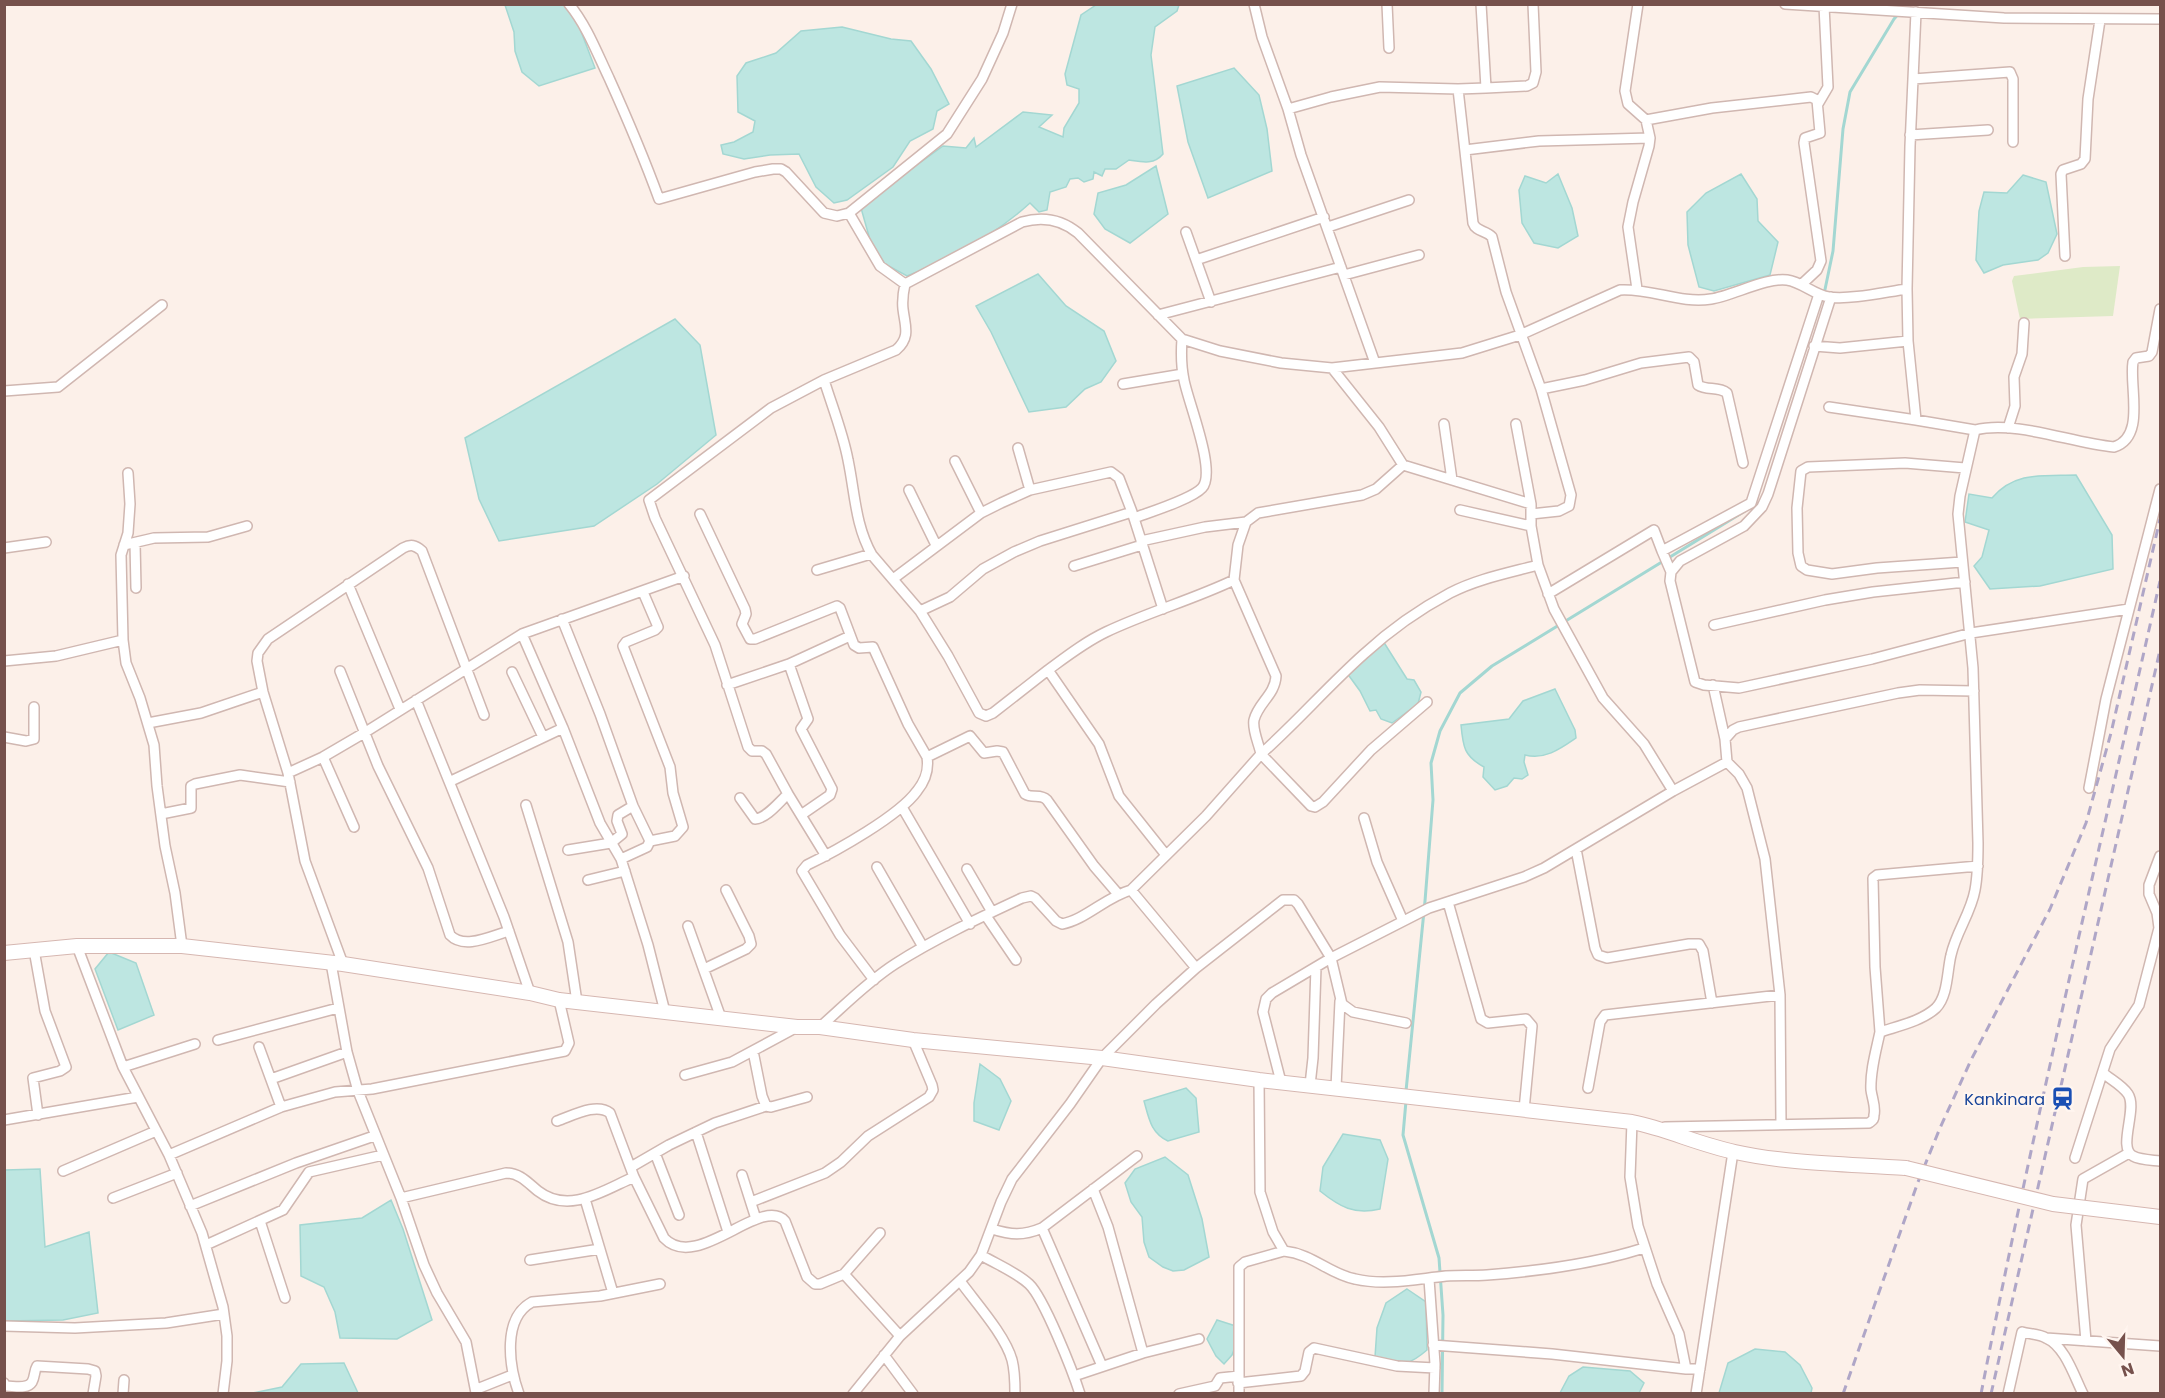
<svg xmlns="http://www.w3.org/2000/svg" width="2165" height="1398" viewBox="0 0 2165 1398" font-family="Poppins,sans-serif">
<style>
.green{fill:#deeac7}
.water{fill:#bde6e1;stroke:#a3d7d2;stroke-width:1.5}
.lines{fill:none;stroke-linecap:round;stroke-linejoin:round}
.stream{stroke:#a3d7d2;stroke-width:3}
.street-casing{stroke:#d0b7b1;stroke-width:12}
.secondary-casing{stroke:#d6b7b1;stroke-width:16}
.street{stroke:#fff;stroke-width:9}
.secondary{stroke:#fff;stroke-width:14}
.rail{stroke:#afa6c7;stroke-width:3;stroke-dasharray:9 6;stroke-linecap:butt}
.secondary-bridge-casing{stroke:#d6b7b1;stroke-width:16;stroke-linecap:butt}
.secondary-bridge{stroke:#fff;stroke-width:14}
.labels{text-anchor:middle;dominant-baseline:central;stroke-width:4.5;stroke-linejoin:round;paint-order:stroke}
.transit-label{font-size:16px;fill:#164399;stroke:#fff5ef;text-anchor:end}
</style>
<rect width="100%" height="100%" fill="#fcf0e9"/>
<!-- green -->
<path class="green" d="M2120 266 2113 316 2020 319 2012 281 2014 276 2083 267Z"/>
<!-- water -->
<path class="water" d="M505 5H566L574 13 595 68 539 86 522 72 515 51 514 32Z
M1096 5H1179L1177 11 1155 27 1151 55 1163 154C1154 165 1142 162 1129 160L1116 169H1105L1102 176 1094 172 1093 179 1084 182 1078 178 1070 179 1066 187 1050 192 1047 210 1039 212 1030 203C995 235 951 259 907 276L885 264 878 254 870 240 861 208 877 194 943 146 966 148 974 138 976 147 1023 112 1052 115 1039 127 1063 137 1064 128 1079 103V89L1067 85 1065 74 1081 15Z
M842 27 891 39 911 41 931 69 949 104 937 111 933 129 910 141 893 167 847 200 834 203 816 187 799 154 770 155 744 159 723 154 721 145 734 142 753 132 755 121 738 112 737 76 746 63 776 53 801 31Z
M1234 68 1259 95 1267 129 1272 171 1208 198 1188 142 1177 86Z
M1156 166 1168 214 1130 243 1105 229 1094 214 1098 193 1126 185Z
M1558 174 1572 208 1578 236 1558 248 1534 243 1522 223 1519 190 1525 176 1546 183Z
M1741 174 1757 199 1758 221 1778 242 1770 275 1714 291 1699 287 1688 245 1687 212 1706 193Z
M2023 175 2046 182 2057 234 2048 253 2038 260 2003 265 1984 273 1976 260 1979 211 1984 192 2007 193Z
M1038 274 1066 306 1104 331 1116 361 1101 382 1085 389 1066 407 1029 412 991 332 976 306Z
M675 319 700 345 716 435 657 484 594 526 499 541 479 499 465 438Z
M2076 475 2112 535 2113 569 2040 586 1990 589 1974 566 1982 557 1989 530 1965 522 1969 494 1992 498C2015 471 2044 476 2076 475Z
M1383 641 1407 679 1414 680 1421 692 1418 704 1392 723 1381 719 1376 710 1370 711 1360 691 1347 673Z
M1555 689 1575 730 1576 738C1560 749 1545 760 1525 755L1524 762 1528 775 1522 779 1514 778 1507 786 1495 790 1483 777 1484 767C1464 756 1463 747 1461 725L1509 719 1523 701Z
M109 952 136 963 154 1015 118 1030 95 969Z
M980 1064 1000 1079 1011 1101 999 1130 974 1121V1103Z
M1186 1088 1196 1098 1199 1132 1168 1141C1151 1133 1149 1119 1144 1101Z
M1343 1134 1380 1140 1388 1159 1380 1209C1354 1215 1340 1207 1320 1191L1323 1167Z
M1165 1157 1188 1175 1202 1219 1209 1257 1184 1270 1173 1271 1163 1267 1149 1257 1144 1242 1142 1217 1131 1202 1125 1183 1135 1169Z
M40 1169 45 1247 89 1232 98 1313 63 1320 5 1321V1170Z
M391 1200 403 1229 432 1320 397 1339 340 1338 335 1312 324 1287 301 1276 300 1225 362 1218Z
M1407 1289 1426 1302 1427 1350C1405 1369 1402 1363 1375 1357L1377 1328 1386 1303Z
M1217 1320 1242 1328 1232 1355 1224 1364 1216 1356 1207 1339Z
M1755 1349 1785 1352 1800 1365 1812 1388 1811 1393H1719L1728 1363Z
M344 1363 358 1393H253L282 1387 301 1364Z
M1583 1367 1630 1371 1644 1383 1639 1393H1560L1569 1376Z"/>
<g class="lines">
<!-- stream -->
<path class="stream" d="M1820 303 1823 299 1833 251 1843 129 1850 92 1894 19 1907 4
M1406 1091 1425 901 1433 800 1431 763 1440 731 1460 693 1492 666 1745 511
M1406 1101 1403 1135 1439 1258 1443 1315 1442 1394"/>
<defs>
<path id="street" d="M569 4C587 26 597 53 609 78 627 118 644 158 659 199L755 172 773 169H781L786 172 824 213 837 216 849 213
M1012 4 1003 33 982 79 947 134 849 213 880 266 905 284 1022 222C1043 216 1061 219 1078 233L1182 339 1220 351 1281 363 1332 368 1462 353 1520 335 1620 290C1651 288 1680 304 1711 299 1732 296 1767 277 1787 280 1802 282 1814 295 1829 297 1850 300 1885 292 1907 289
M1254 4 1262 37 1288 109
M1387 4 1389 48
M1638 4 1625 91 1628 104 1646 120 1712 108 1811 97 1817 100 1820 133 1805 138 1804 143 1821 261 1817 270 1801 285
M1785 4 2004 18 2160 19
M1913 79 2010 72 2013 79V142
M1486 88 1527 86 1533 83 1536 72 1533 4
M1818 104 1828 87 1824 6
M1910 135 1988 130
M1465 150 1539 141 1650 138
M1328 227 1409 200
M1186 232 1211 302
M2065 256 2061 174 2063 170 2081 164 2085 159 2088 99 2100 20
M1196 260 1324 217
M1344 275 1419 255
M1637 289 1628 227 1633 202 1649 146 1650 138 1646 120
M1831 297 1768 494 1762 507 1744 526 1680 561 1671 572 1670 581 1695 682 1704 685 1739 688 1872 659 1971 633 2129 609
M1158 315 1341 267
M1814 346 1840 348 1908 341
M1375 363 1301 155 1288 109 1331 97 1380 87 1458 89
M1332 368 1379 427 1403 465
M824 380C832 406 843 433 848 460 855 493 855 525 872 555L920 611 948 656 979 713 986 716 993 713 1048 670 1099 744 1119 796 1166 855
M1123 384 1183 374
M1541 389 1585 380 1641 363 1689 357 1694 362 1698 385C1707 391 1718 386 1727 393L1743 463
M4 391 58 387 162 305
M1829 407 1916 420
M1444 424 1452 480
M1516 424 1531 504
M2008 428 2015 406 2014 377 2022 354 2024 323
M1975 430C2016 420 2071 443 2114 447 2146 437 2129 387 2133 362L2136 358 2149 356 2152 352 2160 309
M1018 448 1030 490
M955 461 981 513
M909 490 936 545
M1460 510 1531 526
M700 514 745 609 746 614 742 624 750 639H755L837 606 840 608 854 645 859 648 873 647 908 724 927 757 970 736 984 753 997 751 1003 752 1025 794C1033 799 1040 793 1047 800L1094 866 1118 894
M1531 514V526L1538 565 1554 609 1603 698 1644 744 1673 791
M1134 518C1150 512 1192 499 1202 488 1217 472 1188 402 1184 380 1181 366 1181 353 1182 339
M1141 541 1205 527 1246 522
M135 543 136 588
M124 545 154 538 208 537 247 526
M4 548 46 542
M1662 551 1671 572
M1962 562 1877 568 1832 574 1807 570 1801 566 1798 553 1797 508 1801 471 1808 467 1905 463 1965 468
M1074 566 1142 545
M817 570 871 554
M893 579 981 513 1001 503 1030 490 1111 472 1119 478 1132 512 1163 609
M348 584 400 709
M643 592 658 627 655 630 626 642 623 646 670 767 673 793 683 827 675 836 650 841
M1548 594 1654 530 1662 551 1751 503 1819 294
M920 611 950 597 983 569 1014 552 1040 541 1132 512
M562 619 600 714 633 806 650 841 647 847 621 859
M1714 625 1825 600 1873 592 1965 582
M522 634 563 728 600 823 621 859 648 945 665 1012
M123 640 121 555 128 533 130 504 128 473
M4 661 56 656 123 640 126 663 140 698 154 745 157 786 165 846 175 893 182 946
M789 664 808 719 801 729 832 789 830 795 801 815
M1048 670C1067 656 1085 642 1106 632 1148 612 1192 600 1234 580L1238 545 1246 522 1258 513 1362 495 1376 489 1403 465 1531 504V514L1559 511 1569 506 1571 495 1541 389 1506 292 1492 237C1486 230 1476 232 1473 223L1458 89 1486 88 1481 4
M340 671 378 766 428 868 450 935C464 950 491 936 509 931
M512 672 543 737
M727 685 789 664 850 636
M1713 685 1725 739
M416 700 504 917 530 993
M1427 702 1371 750 1323 802 1315 807 1311 806 1261 754C1297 722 1328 686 1364 654 1389 631 1420 609 1450 593 1477 579 1508 573 1538 565
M148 723 201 713 263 692
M4 737 26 741 34 739V707
M323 757 354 827
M1727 762 1725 739 1733 730 1739 727 1898 693 1920 690 1974 691
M288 773 323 757 364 733 522 634 684 576
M451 781 563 728
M2089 788 2106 699 2160 489
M740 798 755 819C767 818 779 802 788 794
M526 805 568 942 577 1002
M902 807 970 924
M161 814 191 808V786L195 784 240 775 290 782
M1364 818 1377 862 1403 921
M1576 849 1595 948 1598 955 1607 958 1689 944H1699L1703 951 1712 1003
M568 850 611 843 622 834 617 821 618 815 633 806
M826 856 788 794 766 754 762 751H752L748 747 715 645 655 518 649 500 771 408 824 380 896 350C911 337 905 326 903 309 902 300 903 293 905 284
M877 867 923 947
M967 869 992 912
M588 880 625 871
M1131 890 1196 968
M1448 902 1481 1019 1488 1023 1526 1019 1532 1026 1524 1110
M986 916 1016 960
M688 926 721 1018
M77 946 123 1067 169 1155 202 1233 223 1307 227 1336V1361L223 1394
M34 950 45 1011 66 1067 60 1071 33 1078 38 1115
M331 963 347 1052 358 1091 401 1198 424 1265 437 1293 466 1342 476 1393
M343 964 305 861 288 773 263 692 257 661 258 653 268 639 403 548C411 544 415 545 422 551L484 715
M704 969 746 949 751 944 749 936 726 890
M874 980 840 935 802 871 807 865C836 851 899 816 917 791 926 780 929 770 927 757
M820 1027C844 1006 867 982 895 964 934 939 979 918 1022 898L1031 896 1035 898 1056 921 1062 924C1085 920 1106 897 1131 890L1206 816 1261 754C1259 744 1252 730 1254 720 1258 703 1275 695 1276 676L1234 580
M1880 1032 1875 967 1873 878 1877 875 1978 866
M218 1040 338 1008
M259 1047 281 1107
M753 1051 762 1096 766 1106 771 1107 807 1097
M123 1067 195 1044
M2103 1073C2110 1079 2122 1085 2128 1094 2138 1109 2117 1148 2133 1156 2140 1160 2152 1160 2160 1161
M685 1075 732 1062 797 1027
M271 1079 347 1052
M1259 1080 1260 1192 1273 1232 1284 1251C1313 1254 1329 1274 1355 1279 1385 1286 1416 1279 1446 1276 1460 1275 1473 1276 1487 1275 1540 1271 1594 1264 1644 1248
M1281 1082 1263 1012 1266 999 1272 993 1331 958 1429 908 1524 877 1544 868 1673 791 1727 762 1739 774 1747 788 1765 859 1780 995 1781 1124
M1310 1085 1313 1058 1316 967
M1336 1088 1340 1001
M1588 1088 1600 1022 1605 1015 1780 995
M4 1120 138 1097
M557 1121C572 1116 596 1102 610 1113L634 1177 664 1238C697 1273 761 1195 785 1221L807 1277 815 1284H820L844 1274 900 1336
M1632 1122 1630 1177 1638 1226 1657 1284 1679 1334 1686 1369H1700
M1665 1127 1869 1123C1873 1120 1874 1120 1874 1115 1876 1107 1872 1098 1871 1090 1870 1071 1876 1051 1880 1032 1898 1026 1922 1021 1936 1008 1948 996 1947 971 1951 955 1956 932 1971 913 1975 890 1978 874 1978 859 1978 843L1973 668 1958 514 1960 496 1975 430 1916 420 1908 341 1907 289 1910 146 1916 12
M696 1132 728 1232
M655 1153 679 1215
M169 1155 281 1107 335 1092 372 1089 565 1051 569 1043 559 1000
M2075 1158 2110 1049 2139 1005 2159 928 2157 913 2149 894V885L2160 856
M631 1167 669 1145 715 1123 766 1106
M63 1171 156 1131
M742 1175 756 1219
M1093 1189 1108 1227 1143 1353
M113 1198 177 1173
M401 1198 506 1173C520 1173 528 1183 538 1191 569 1215 604 1190 634 1177
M585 1199 613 1293
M751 1202 825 1173 841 1162 868 1136 929 1097 933 1090 932 1085 913 1040
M190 1206 296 1163 374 1136
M260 1221 285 1298
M1042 1228 1102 1366
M992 1229C1011 1235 1023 1236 1042 1228L1137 1156
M206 1245 283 1210 309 1172 383 1155
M981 1255C996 1264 1016 1272 1029 1284 1044 1298 1073 1372 1080 1394
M530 1260 600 1249
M844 1274 880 1233
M1429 1279 1435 1364 1434 1394
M960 1281C976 1303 1005 1335 1012 1360 1015 1371 1015 1383 1015 1394
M4 1326 75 1328 166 1323 224 1314
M2046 1338 2160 1346
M2086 1341 2076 1225 2083 1179 2129 1153
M1433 1345 1552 1354 1686 1369
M884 1355 913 1394
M1074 1376 1143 1353 1199 1339
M4 1383 6 1386C14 1386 27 1390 32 1382 35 1377 34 1371 37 1366L88 1369 95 1371 96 1376 93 1394
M1238 1383 1301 1376 1305 1371 1309 1352 1314 1348 1397 1366 1435 1368
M123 1394 124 1380
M476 1394 477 1389 512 1375
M519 1394C509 1366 502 1318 532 1302L600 1296 660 1284
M853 1394 900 1336 969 1272 981 1255 1001 1202 1012 1179 1070 1104 1102 1058 1156 1004 1196 968 1283 900H1294L1298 904 1331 958 1342 1004 1353 1012 1406 1023
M1179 1394 1215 1386 1220 1378 1239 1376
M1239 1394V1267L1245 1262 1284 1251
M1696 1394 1733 1152
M2008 1394 2022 1332C2029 1334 2039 1334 2046 1338 2065 1346 2074 1376 2083 1394"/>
<path id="secondary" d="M4 953 77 946H182L343 964 530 993 559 1000 797 1027H820L913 1040 1102 1058 1259 1080 1632 1122C1667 1129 1700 1145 1735 1152 1790 1164 1849 1164 1906 1168"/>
</defs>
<!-- street casing -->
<use href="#street" class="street-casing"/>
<!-- secondary casing -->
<use href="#secondary" class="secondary-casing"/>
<!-- street -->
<use href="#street" class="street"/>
<!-- secondary -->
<use href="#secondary" class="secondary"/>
<!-- rail -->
<path class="rail" d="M1843 1394 1918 1182 1940 1128 1971 1060 2050 909 2086 823 2111 733 2160 519
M1981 1394C2034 1121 2099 852 2160 581
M1991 1394 2160 650"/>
<defs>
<path id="secondary-bridge" d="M1906 1168 2053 1204 2160 1217"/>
</defs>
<!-- secondary-bridge casing -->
<use href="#secondary-bridge" class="secondary-bridge-casing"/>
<!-- secondary-bridge -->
<use href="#secondary-bridge" class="secondary-bridge"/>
</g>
<!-- icons -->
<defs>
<symbol id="station-bare" viewBox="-9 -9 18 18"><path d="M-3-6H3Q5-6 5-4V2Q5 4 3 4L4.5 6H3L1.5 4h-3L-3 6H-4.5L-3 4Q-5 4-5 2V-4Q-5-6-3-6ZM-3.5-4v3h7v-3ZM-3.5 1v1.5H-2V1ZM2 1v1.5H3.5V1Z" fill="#1a4fb4" stroke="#fff5ef" stroke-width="2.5" paint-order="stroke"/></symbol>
</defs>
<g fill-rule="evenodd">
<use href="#station-bare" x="2046" y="1082" width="33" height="33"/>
</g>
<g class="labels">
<!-- transit labels -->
<g class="transit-label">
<text x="2045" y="1099">Kankinara</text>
</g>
</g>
<!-- border -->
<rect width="2165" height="1398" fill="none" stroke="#76514c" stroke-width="12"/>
<!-- north arrow -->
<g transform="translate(2123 1356) rotate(161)" stroke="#fff5ef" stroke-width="4.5" paint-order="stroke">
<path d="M0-4.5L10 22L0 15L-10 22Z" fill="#76514c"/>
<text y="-9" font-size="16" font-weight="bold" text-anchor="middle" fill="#76514c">N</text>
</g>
</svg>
